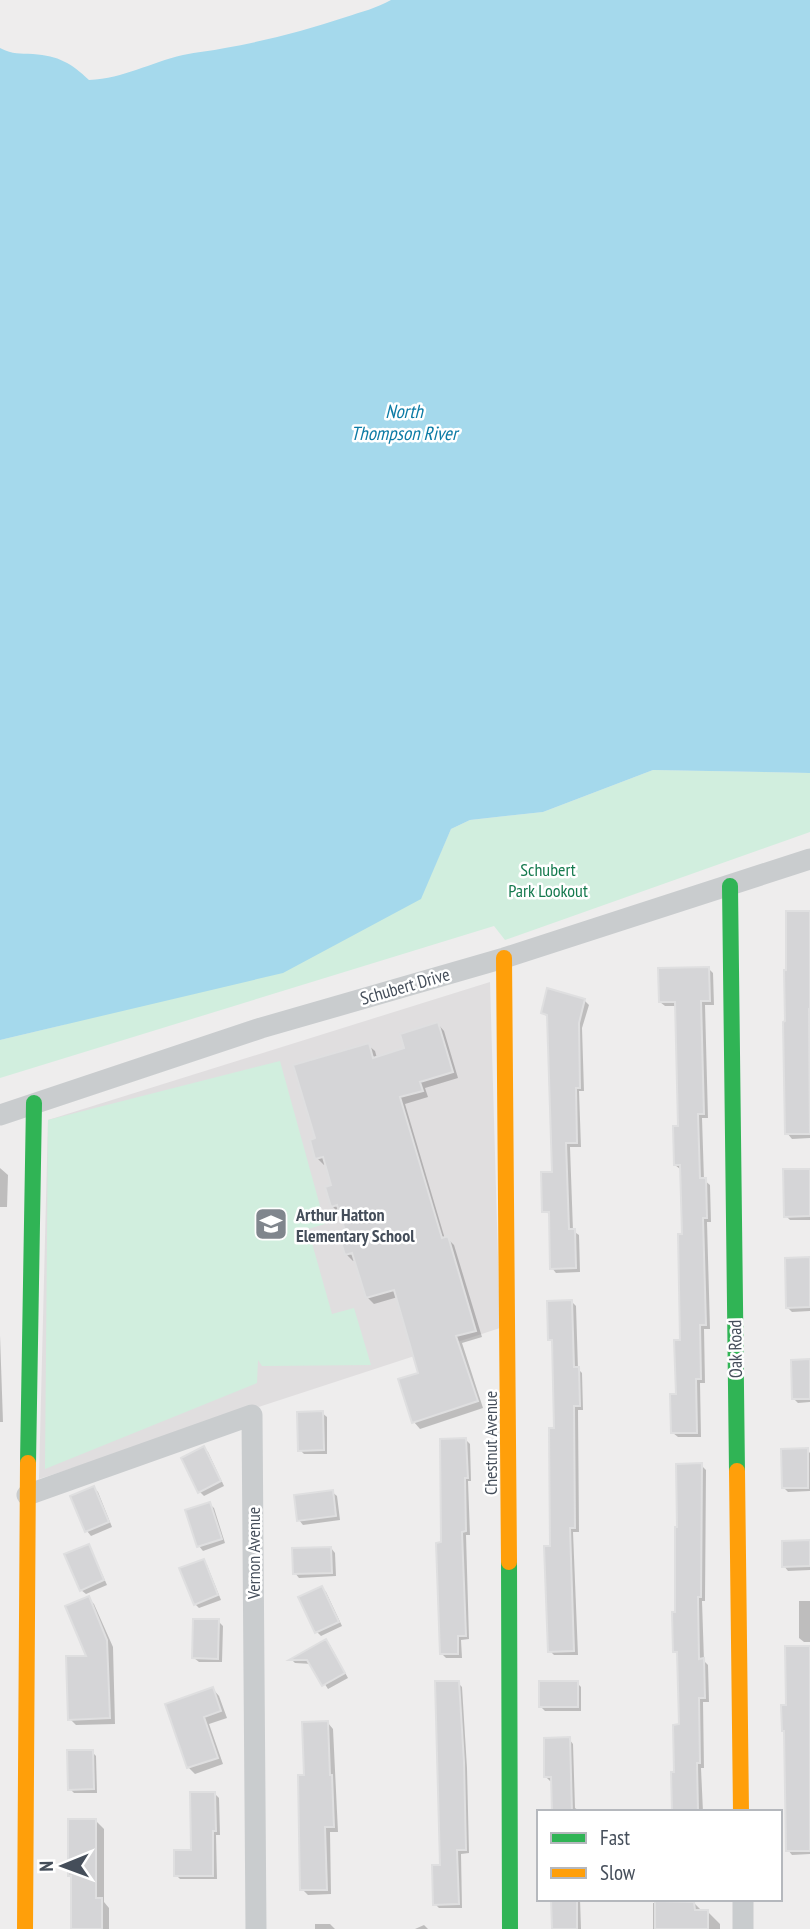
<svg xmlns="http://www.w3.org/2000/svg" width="810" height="1929" viewBox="0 0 810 1929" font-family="'PT Sans Narrow',sans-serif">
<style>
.education{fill:#e0dedf}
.green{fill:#d1eede}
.water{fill:#a5d9ec}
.shadow{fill:#0003}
.building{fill:#d5d5d7;stroke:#dfdfe0;stroke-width:2}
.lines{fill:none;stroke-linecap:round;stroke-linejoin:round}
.street{stroke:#c9ccce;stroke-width:21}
.fast{stroke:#30b455;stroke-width:16}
.slow{stroke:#ff9f0a;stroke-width:16}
.labels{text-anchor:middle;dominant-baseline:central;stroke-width:5;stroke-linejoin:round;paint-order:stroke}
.park-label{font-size:18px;fill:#167a4f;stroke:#fff}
.street-label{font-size:18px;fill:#454e5a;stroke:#fff}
.poi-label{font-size:18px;font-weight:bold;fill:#454e5a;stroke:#fff;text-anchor:start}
.water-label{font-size:19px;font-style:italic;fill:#0c7ba5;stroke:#fff}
</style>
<rect width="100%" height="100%" fill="#eeeded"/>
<!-- education -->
<path class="education" d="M490 982 500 1328 39 1479 48 1120Z"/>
<!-- green -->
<path class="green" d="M653 770 810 773V832L505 940 494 926 0 1078V1040L63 1025 420 899 451 829 470 820 543 812Z
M280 1061 325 1224 308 1229 332 1314 354 1308 371 1365 262 1366 258 1360 257 1383 45 1469 48 1120Z"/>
<!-- water -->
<path class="water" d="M391 0H810V773L653 770 543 812 470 820 451 829 421 899 283 973 0 1040V48C14 55 19 53 33 54 59 56 71 63 89 80 125 78 149 63 183 55 197 52 211 51 225 48 266 41 306 30 346 17 361 12 377 8 391 0Z"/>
<!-- shadow -->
<path class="shadow" d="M810 913V1138L792 1139 787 1133Z
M708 968 713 973 714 1005H705L708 1118H702L704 1180 710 1185 711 1222H707L710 1329H704L705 1383H700L701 1437H678L673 1433 682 1342 683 1235 680 1169 675 1165 680 1127 677 1006H665L660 1002Z
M584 1000 589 1005 582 1028 584 1091H579L581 1147H570L573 1231 579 1235 580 1272 556 1273 552 1268 551 1215 544 1211 554 1174 549 1018 543 1013Z
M438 1024 444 1031 458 1078 425 1088 428 1097 405 1104 445 1239 447 1238 454 1245 482 1337 462 1343 483 1408 420 1429 414 1422 420 1374 398 1297 374 1304 367 1297 356 1260 353 1261 346 1254 348 1235 341 1212 339 1213 332 1206 334 1187 327 1164 324 1165 317 1158V1139L368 1045 375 1051 377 1058 407 1049Z
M0 1168 8 1175 7 1207H0Z
M810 1171V1220H790L786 1216Z
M810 1259V1311L792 1312 787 1307Z
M572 1302 576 1306 578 1369 582 1373 583 1410H578L579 1532H573L578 1655H554L550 1651 556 1430 554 1344 549 1339Z
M0 1335 3 1422H0Z
M810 1361V1402L798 1403 793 1398Z
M322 1413 327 1417V1454H304L300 1450Z
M466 1440 470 1444 471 1481H468L470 1535H466L469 1639 461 1640 462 1658H446L442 1654V1544Z
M204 1448 208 1452 224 1486 204 1496 200 1492Z
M807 1450 810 1453V1491L788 1492 784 1488Z
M701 1465 706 1470 705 1601H702L704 1661 708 1665 709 1702H703L704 1768H701L703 1812H675L676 1774 681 1726 679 1655 675 1651 677 1614Z
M94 1488 98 1492 112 1527 91 1536 87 1531Z
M332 1492 337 1496 340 1520 303 1525 299 1520Z
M209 1504 214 1508 225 1543 203 1551 199 1546 188 1511Z
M810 1542V1570L788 1571 784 1566Z
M88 1546 92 1551 107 1585 86 1594 81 1590Z
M331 1548 335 1553 336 1576 299 1578 295 1573Z
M203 1561 207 1565 221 1600 199 1608 195 1604Z
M321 1588 326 1592 342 1626 321 1636 317 1632Z
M88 1598 94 1604 113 1647 115 1724 76 1725 70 1719 88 1658Z
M799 1601H810V1642H804L799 1638Z
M218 1621 223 1626 222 1662H199L194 1658Z
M325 1641 330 1645 348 1678 328 1689 312 1664 295 1663 292 1660Z
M810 1648V1854L792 1855 788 1850 786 1733 788 1707Z
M458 1683 462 1687 467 1768 469 1853 461 1854 462 1908H439L435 1904 442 1867Z
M577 1683 581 1687V1711H545L540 1706Z
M213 1689 219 1696 227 1718 209 1724 223 1764 195 1774 188 1767Z
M328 1723 333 1729 338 1832H330L331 1894 308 1895 302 1889 306 1777Z
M569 1739 573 1744 575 1808 581 1812H554L553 1781H550L546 1777Z
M92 1752 96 1756 97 1793H74L70 1789Z
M215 1794 219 1798 220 1835H216L217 1879H180L176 1875 193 1851Z
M96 1821 104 1829V1902L109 1908V1929H73V1878L70 1875Z
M553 1899H580L581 1929H553Z
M653 1903H694L702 1911H707L720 1924V1929H653Z
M315 1924H330L335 1929H291H315Z
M424 1925 428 1929H415Z"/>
<!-- building -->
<path class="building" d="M786 911H810V1009H809L810 1134H785L783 1022 785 1021 784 970H786Z
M709 967 710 1001H701L704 1114H698L700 1178H706L707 1218H703L706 1325H700L701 1379H696L697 1433H671L670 1394H676L674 1340H680L678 1234H682L680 1165H674L673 1126H678L675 1002H659L658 968Z
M547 988 585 999 579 1023 580 1088H576L577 1143H566L569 1229H575L576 1268 550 1269 549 1212H542L541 1172H552L547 1015 541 1013Z
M438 1022 453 1072 420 1082 423 1091 400 1097 442 1238 448 1236 476 1331 456 1336 478 1401 412 1423 398 1379 418 1373 394 1290 366 1298 352 1253 345 1255 339 1236 346 1234 337 1205 331 1207 325 1187 331 1185 323 1157 315 1159 310 1140 315 1138 293 1065 369 1043 373 1058 404 1048 400 1034Z
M783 1169H810V1216L784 1217Z
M810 1257V1307L786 1308 785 1258Z
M572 1300 574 1367H579L580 1406H574L575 1528H570L574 1651 548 1652 544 1546H550L549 1428H554L552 1340H548L547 1301Z
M810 1359V1399H792L791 1360Z
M323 1411 324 1450 298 1451 297 1412Z
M466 1438 468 1478H465L466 1531 462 1532 466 1636H458V1654H440L436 1543 441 1542 440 1439Z
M204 1446 221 1481 198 1493 181 1458Z
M808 1448V1488H782L781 1449Z
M702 1463 701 1597H698L699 1659 704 1658 705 1698H699L700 1763H697L698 1811H672L671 1772H674L673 1725 679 1724 677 1652H673L672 1612H675V1527H677L676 1464Z
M94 1486 109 1522 85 1532 70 1496Z
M333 1490 336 1516 297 1521 294 1495Z
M210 1502 222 1539 197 1547 185 1510Z
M810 1540V1566L782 1567V1541Z
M89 1544 104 1580 80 1591 64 1554Z
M331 1547 332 1573 293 1574 292 1548Z
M204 1559 218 1595 194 1605 179 1568Z
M322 1586 339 1622 315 1633 298 1597Z
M89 1596 107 1640 110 1718 68 1720 66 1656H86L65 1606Z
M193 1619H219L218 1659 192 1658Z
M326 1639 345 1673 322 1686 307 1660H289Z
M785 1646H810V1851H786L784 1731H782L781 1705H786Z
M435 1681H459L464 1762 466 1850H457L459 1904 433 1905 432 1865H440Z
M539 1681H578V1707H539Z
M213 1687 221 1711 204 1717 218 1758 187 1768 165 1704Z
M328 1721 330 1775H332L334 1827H325L327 1890H300L298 1775H304L302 1722Z
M570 1737 572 1812H552L551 1777H544V1738Z
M67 1750H93L94 1789 68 1790Z
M190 1792H215L216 1831H213V1876H174V1850H191Z
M68 1819H96V1898H102V1929H71V1876H68Z
M551 1899H577V1929H552Z
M655 1901 694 1902 695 1910H708V1929H655Z"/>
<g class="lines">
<!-- street -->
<path class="street" d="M0 1115 261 1028 504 958 810 859
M27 1495 252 1415 256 1929
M743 1899V1929"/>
<!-- fast -->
<path class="fast" d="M730 886 737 1471
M28 1463 34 1103
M509 1562 510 1929"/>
<!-- slow -->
<path class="slow" d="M504 958 509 1562
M737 1471 741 1812
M25 1929 28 1463"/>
</g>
<!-- icons -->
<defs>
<symbol id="school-square" viewBox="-11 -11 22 22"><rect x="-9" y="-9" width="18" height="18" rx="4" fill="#80868d" stroke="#fff"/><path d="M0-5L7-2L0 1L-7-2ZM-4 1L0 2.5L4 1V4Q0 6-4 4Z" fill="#fff"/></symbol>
</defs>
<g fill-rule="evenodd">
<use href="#school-square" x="252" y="1205" width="38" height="38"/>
</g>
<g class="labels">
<!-- park labels -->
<g class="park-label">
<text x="548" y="869">Schubert<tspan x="548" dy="21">Park Lookout</tspan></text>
</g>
<!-- street labels -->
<g class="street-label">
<text transform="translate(405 986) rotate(-16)">Schubert Drive</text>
<text transform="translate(735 1349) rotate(-91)">Oak Road</text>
<text transform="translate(490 1443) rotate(-90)">Chestnut Avenue</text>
<text transform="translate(253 1553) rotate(-90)">Vernon Avenue</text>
</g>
<!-- poi labels -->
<g class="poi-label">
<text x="296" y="1214">Arthur Hatton<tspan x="296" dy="21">Elementary School</tspan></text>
</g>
<!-- water labels -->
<g class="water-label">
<text x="404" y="411">North<tspan x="404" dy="22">Thompson River</tspan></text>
</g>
</g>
<!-- legend -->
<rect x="537" y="1810" width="245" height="91" fill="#ffffff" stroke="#b5b8bd" stroke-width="2"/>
<rect x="551" y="1833" width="35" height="10" fill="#30b455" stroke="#b5b8bd" stroke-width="2"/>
<text x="600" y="1845" font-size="21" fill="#454e5a">Fast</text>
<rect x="551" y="1868" width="35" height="10" fill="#ff9f0a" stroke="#b5b8bd" stroke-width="2"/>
<text x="600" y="1880" font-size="21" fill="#454e5a">Slow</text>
<!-- north arrow -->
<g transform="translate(63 1866) rotate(269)" stroke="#ffffff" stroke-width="5" paint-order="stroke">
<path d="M0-5L12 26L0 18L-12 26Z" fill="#454e5a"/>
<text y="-10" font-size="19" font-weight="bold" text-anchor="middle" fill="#454e5a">N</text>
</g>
</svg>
